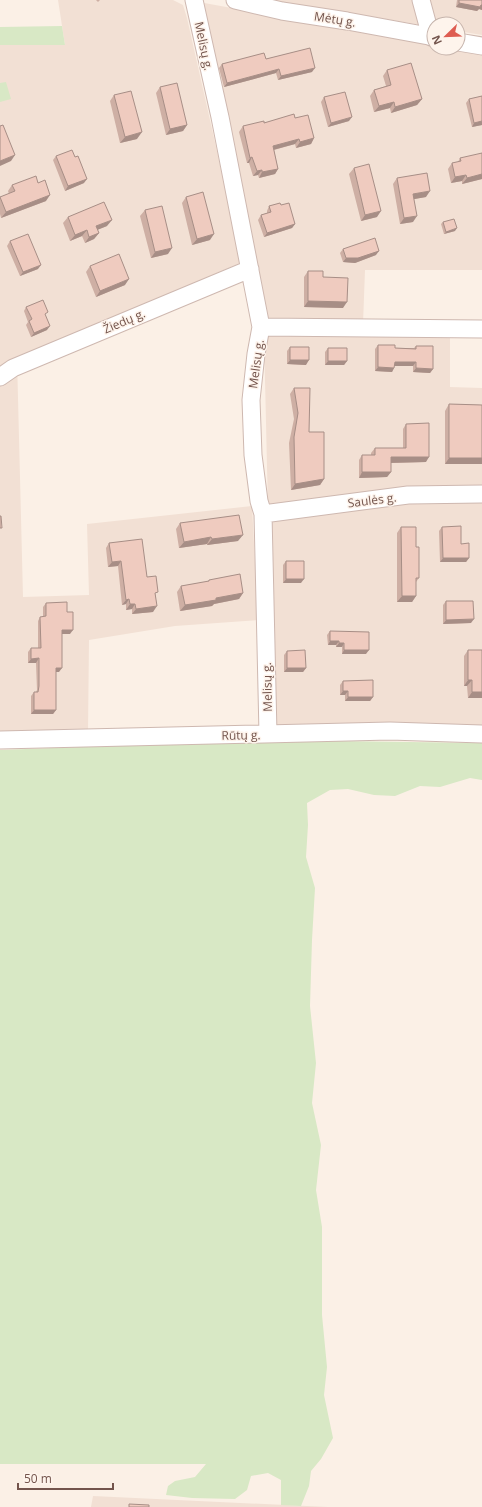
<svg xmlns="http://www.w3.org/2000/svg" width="482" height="1507" viewBox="0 0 482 1507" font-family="'Open Sans',sans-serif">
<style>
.residential{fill:#f2e0d4}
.green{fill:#d8e8c5}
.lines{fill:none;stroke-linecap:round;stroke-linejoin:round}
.minor-casing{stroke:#ceb8b0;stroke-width:19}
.minor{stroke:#fff;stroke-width:17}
.wall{fill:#ceafa4}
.shaded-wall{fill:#a78e86}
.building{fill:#efcbbf;stroke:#a78e86}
.labels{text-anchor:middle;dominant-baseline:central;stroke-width:3;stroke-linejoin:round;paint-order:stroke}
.street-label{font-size:12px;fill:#73544c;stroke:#fef4ec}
</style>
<rect width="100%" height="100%" fill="#fbf0e6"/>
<!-- residential -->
<path class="residential" d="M58 0H173L183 5 187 18 242 262 143 306 17 358 23 597 89 595 87 524 252 506 258 620 175 626 89 640 88 731 0 733V45H65Z
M270 0H482V35L458 31V24H434V27Z
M199 2 434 45V48H450L482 54V270H365L363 324 267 321Z
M450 333V387L482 388V729L273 727 264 336Z
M93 1496 328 1507H91Z"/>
<!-- green -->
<path class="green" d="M62 26 65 45H0V27Z
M6 82 11 99 0 102V83Z
M261 740 482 743V780L470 778 440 787 420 786 395 796 374 795 348 789 330 790 307 803 308 825 306 857 315 888 312 940 310 1006 316 1063 312 1103 321 1145 316 1190 322 1227V1315L327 1367 324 1395 333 1438 321 1459 311 1471 309 1486 301 1506 281 1505V1480L268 1473 251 1476 247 1490 235 1499 192 1498 166 1495 168 1486 175 1481 195 1477 206 1464H0V750Z"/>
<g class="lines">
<defs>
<path id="minor" d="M194 0 220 117 261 327 256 354 251 400 253 455 259 501 263 514 268 734
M235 0 282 11 347 21 434 37
M421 0 431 37
M458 42 482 46
M261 327 482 329
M0 377 13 368 250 269
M263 514 408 495 482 494
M0 740 390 731 482 734"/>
</defs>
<!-- minor casing -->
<use href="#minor" class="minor-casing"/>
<!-- minor -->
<use href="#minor" class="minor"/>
</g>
<!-- wall -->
<path class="wall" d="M96 0H100L98 2Z
M457 0H482V10L479 9 477 11 456 7Z
M266 59 312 72 278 80 276 73 224 87 219 68 222 64Z
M387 70 422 99 417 105 391 113 390 108 374 112 370 96 374 90 386 86 383 76Z
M160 87 187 125 183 131 166 135 156 93Z
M114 95 137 139 120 143 110 101Z
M482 96V125L472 127 466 103 469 99Z
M324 97 349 121 328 127 321 102Z
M295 118 314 138 311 144 296 148 295 144 274 150 278 169 275 174 259 178 258 175 253 176 249 163H247L239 132 243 126Z
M56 156 84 183 65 191 53 160Z
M460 158 482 179 462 184V181L451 183 448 169 452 163 458 162Z
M354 168 377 217 361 221 349 174Z
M397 178 426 197 414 199 413 222 400 224 393 184Z
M12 185 46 201 1 218 0 214V197L9 194 8 191Z
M186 197 210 240 192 245 182 203Z
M281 205 295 224 292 228 264 237 258 220 261 215 267 213V211L269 206Z
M145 210 168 254 151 258 140 216Z
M68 217 107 226 97 230 99 233 94 239 85 243 82 236 70 241 63 223Z
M443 222 455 231 444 234 441 224Z
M10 241 38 269 20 276 7 246Z
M343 249 376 255 355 263 343 262 340 253Z
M90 266 125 285 96 297 86 272Z
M308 271 323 277 343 308 304 307V277Z
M26 307 45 316 47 330 31 337 26 325 28 322 24 311Z
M378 345 395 348H414L416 346 433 369 430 373 413 372V366H394V368L392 372 375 371V349Z
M290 347 306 365 287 364V351Z
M328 348 347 361 344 365H325V352Z
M294 388 309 432 324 479 320 485 291 490 289 443 294 419 290 394Z
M449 404 482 405V464H445V411Z
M406 424 426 462 391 463V472L387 477 359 478V460L362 455H371V453L375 448H403V429Z
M180 523 238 541 207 545V544L179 548 176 529Z
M401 527 419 578 416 582V596L412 602H397V533Z
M442 527 461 544 469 558 466 562H440L439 531Z
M109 543 147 577 156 596 153 612 132 614V609L126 610V604L122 605 118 566 108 567 106 548Z
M286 561 301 583H283V565Z
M209 580 243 593 239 599 214 604 212 606 180 611 177 592 181 586 207 582Z
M446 601 471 623 443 624V605Z
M46 603 67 612 70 634H62L59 672H56V710L53 714H31V696L34 692H36L37 690 36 663H28V652L31 648H38V621L40 617H43V607Z
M330 631 366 654H342V647H336V645H328L327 635Z
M468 650 482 698H468L467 686H464V656Z
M287 651 306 668 303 672H284V655Z
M343 681 373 697 370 701H345V695H340V685Z"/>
<!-- shaded-wall -->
<path class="shaded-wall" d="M459 3 482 5V10L479 9 477 11 456 7Z
M315 68 312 72 278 80 281 76Z
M279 69 276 73 224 87 227 83Z
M422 99 417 105 391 113 395 107Z
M394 102 390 108 374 112 379 106Z
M352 117 349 121 328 127 331 123Z
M482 121V125L472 127 474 123Z
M187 125 183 131 166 135 170 129Z
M142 132 137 139 120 143 125 137Z
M314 138 311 144 296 148 300 142Z
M299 139 295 144 269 151 273 146Z
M15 155 11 161 0 166V161Z
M252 157 249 163H247L250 158Z
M278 169 275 174 259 178 262 172Z
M262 170 258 175 253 176 257 171Z
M482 174V179L462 184 467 178Z
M466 175 462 181 451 183 455 177Z
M87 179 84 183 65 191 68 186Z
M430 191 426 197 409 200 413 194Z
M50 195 46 201 1 218 6 212Z
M381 211 377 217 361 221 365 215Z
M417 216 413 222 400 224 404 218Z
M112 220 107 226 92 232 96 226Z
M295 224 292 228 264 237 267 233Z
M457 228 455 231 444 234 446 232Z
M87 230 82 236 70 241 75 235Z
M99 233 94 239 85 243 89 237Z
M214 234 210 240 192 245 197 239Z
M172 248 168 254 151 258 155 252Z
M379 251 376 255 355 263 343 262 346 258Z
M41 265 38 269 20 276 23 272Z
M129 279 125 285 96 297 100 291Z
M308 301 347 302 343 308 304 307Z
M50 326 47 330 31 337 34 333Z
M290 360H309L306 365 287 364Z
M328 361H347L344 365H325Z
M395 362H416L413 366H392Z
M378 367 394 368 392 372 375 371Z
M416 368 433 369 430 373 413 372Z
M391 457H429L426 462 387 463Z
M449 458H482V464H445Z
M362 472H391L387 477 359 478Z
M324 479 320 485 291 490 295 484Z
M243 535 238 541 207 545 212 539Z
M211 537 207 544 179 548 184 542Z
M443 558H469L466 562H440Z
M121 561 118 566 108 567 112 562Z
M286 579H304L301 583H283Z
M243 593 239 599 214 604 212 606 180 611 185 605 216 598Z
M402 596H416L412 602H397Z
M129 599 126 604 122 605 126 600Z
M130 604H135L132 609 126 610Z
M157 606 153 612 132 614 136 609Z
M474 619 471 623 443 624 446 620Z
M62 630H73L70 634H59Z
M330 641H339L336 645H328Z
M339 643H344L342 647H336Z
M344 650H369L366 654H342Z
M39 658 36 663H28L31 659Z
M56 668H62L59 672H53Z
M287 668H306L303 672H284Z
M468 680H472L467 686H464Z
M343 691H348L345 695H340Z
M472 692H482V698H468Z
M348 697H373L370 701H345Z
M34 710H56L53 714H31Z"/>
<!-- building -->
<path class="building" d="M459 0H482V5H481L480 7 459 3Z
M310 48 315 68 281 76 279 69 227 83 222 64 264 53 266 59Z
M411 63 422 99 395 107 394 102 379 106 374 90 391 85 387 70Z
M177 83 187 125 170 129 160 87Z
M131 91 142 132 125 137 114 95Z
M345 92 352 117 331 123 324 97Z
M482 96V121L474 123 469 99Z
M294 114 295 118 308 115 314 138 300 142 299 139 273 146 278 169 262 172V170L257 171 252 157 250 158 243 126 264 121V123Z
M3 125 15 155 0 161V126Z
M72 150 75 157 78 156 87 179 68 186 56 156Z
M482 153V174L467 178 466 175 455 177 452 163 461 161 460 158Z
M369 164 381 211 365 215 354 168Z
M427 173 430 191 413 194 417 216 404 218 397 178Z
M36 176 38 183 45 180 50 195 6 212 0 197 15 191 12 185Z
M203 192 214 234 197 239 186 197Z
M104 202 112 220 96 226 99 233 89 237 87 230 75 235 68 217Z
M280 203 281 205 289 203 295 224 267 233 261 215 271 212 269 206Z
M162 206 172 248 155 252 145 210Z
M454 219 457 228 446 232 443 222Z
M28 234 41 265 23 272 10 241Z
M375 238 379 251 358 258H346L343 249Z
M119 254 129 279 100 291 90 266Z
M308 271H323V277L348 278 347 302 308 301Z
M43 300 48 312 45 314 50 326 34 333 29 321 32 319 26 307Z
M378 345H395V348L416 349V346H433V369L416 368V362H395L394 368 378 367Z
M290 347H309V360H290Z
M328 348H347V361H328Z
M294 388H310L309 432H324V479L295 484 294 437 298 413Z
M449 404 482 405V458H449Z
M429 423V457H391V472H362V455H375V448H406V424Z
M239 515 243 535 212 539 211 537 184 542 180 523Z
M0 516H1L2 528H0Z
M461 526V544L469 543V558H443L442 527Z
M401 527H416V547H419V578H416V596H402Z
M142 539 147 577 156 576 158 592 155 593 157 606 136 609 135 604H130L129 599 126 600 121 561 112 562 109 543Z
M286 561H304V579H286Z
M240 574 243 593 216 598V600L185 605 181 586 209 581V580Z
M446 601H473L474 619 446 620Z
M67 602V612H73V630H62V668H56V710H34V692H38L39 686V658L31 659V648H41L40 617 46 616V603Z
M330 631 369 632V650H344V643H339V641H330Z
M305 650 306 668H287V651Z
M468 650H482V692H472V680H468Z
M373 680V697H348V691H343V681Z
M129 1504 149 1505V1507H129Z"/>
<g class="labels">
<!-- street labels -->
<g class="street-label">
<text transform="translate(335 19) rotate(9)">Mėtų g.</text>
<text transform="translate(204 46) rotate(78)">Melisų g.</text>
<text transform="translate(124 321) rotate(-23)">Žiedų g.</text>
<text transform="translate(256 364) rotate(-82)">Melisų g.</text>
<text transform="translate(372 500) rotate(-7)">Saulės g.</text>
<text transform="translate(267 687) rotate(-91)">Melisų g.</text>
<text transform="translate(241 735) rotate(-1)">Rūtų g.</text>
</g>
</g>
<!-- north arrow -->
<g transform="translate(446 36) rotate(247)"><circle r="19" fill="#fef4ec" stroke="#c6b4ac"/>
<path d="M0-3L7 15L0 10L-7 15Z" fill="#de5c51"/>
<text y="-6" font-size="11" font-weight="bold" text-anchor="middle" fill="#73544c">N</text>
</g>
<!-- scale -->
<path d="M18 1483v6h95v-6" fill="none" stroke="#73544c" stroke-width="2"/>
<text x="24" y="1483" font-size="12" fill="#73544c" stroke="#fef4ec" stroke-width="3" paint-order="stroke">50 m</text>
</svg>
